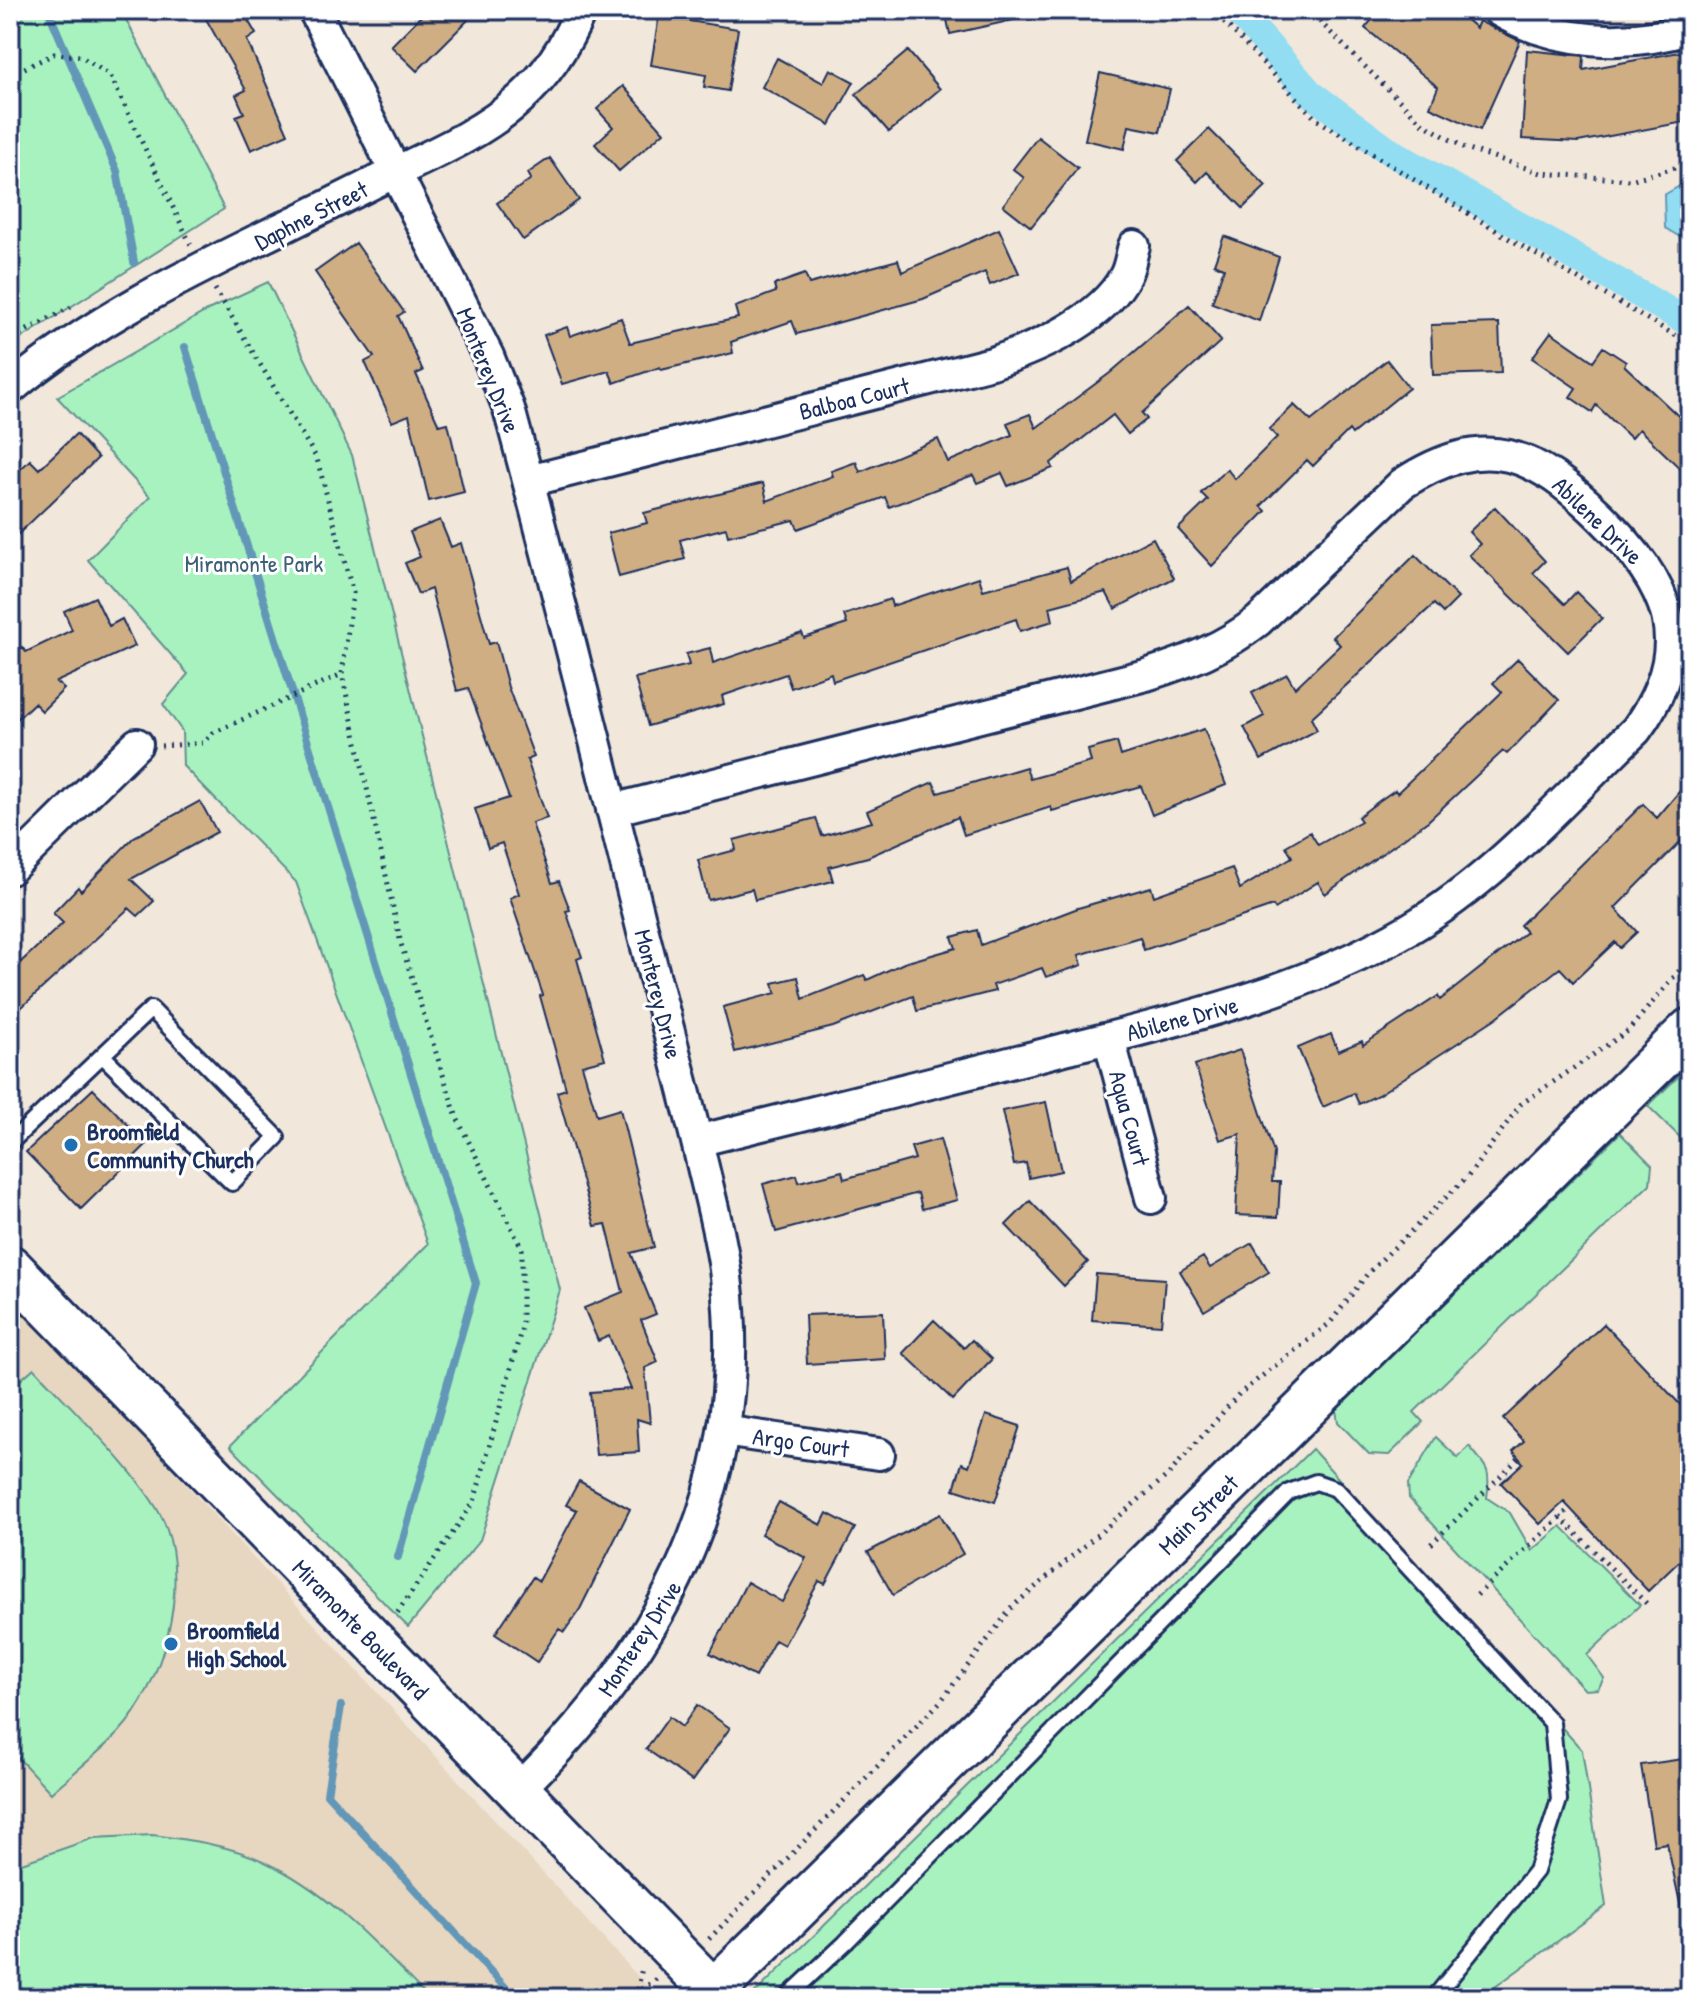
<svg xmlns="http://www.w3.org/2000/svg" width="1700" height="2008" viewBox="0 0 1700 2008" font-family="'Patrick Hand',sans-serif">
<style>
.built{fill:#e7d6c0}
.green{fill:#a8f2c0;stroke:#62908f;stroke-width:2}
.water{fill:#92ddf2;stroke:#6297b7;stroke-width:2}
.lines{fill:none;stroke-linecap:round;stroke-linejoin:round}
.stream{stroke:#6297b7;stroke-width:8}
.canal{stroke:#92ddf2;stroke-width:28}
.building{fill:#d0ae83;stroke:#1b2f5e;stroke-width:2}
.lane-casing{stroke:#1b2f5e;stroke-width:20}
.street-casing{stroke:#1b2f5e;stroke-width:36}
.secondary-casing{stroke:#1b2f5e;stroke-width:48}
.path{stroke:#1b2f5e;stroke-width:5;stroke-dasharray:2 6;stroke-linecap:butt}
.lane{stroke:#fff;stroke-width:14}
.street{stroke:#fff;stroke-width:30}
.secondary{stroke:#fff;stroke-width:42}
.poi-dot{fill:#1f6fb2;stroke:#fff;stroke-width:3}
.labels{text-anchor:middle;dominant-baseline:central;stroke-width:6;stroke-linejoin:round;paint-order:stroke}
.street-label{font-size:24px;fill:#1b2f5e;stroke:#fff}
.park-label{font-size:24px;fill:#3e6076;stroke:#fff}
.poi-label{font-size:24px;font-weight:bold;fill:#1b2f5e;stroke:#fff;text-anchor:start}
</style>
<rect width="100%" height="100%" fill="#f1e7da"/>
<filter id="ink" filterUnits="userSpaceOnUse"><feTurbulence type="fractalNoise" baseFrequency=".0125" numOctaves="2"/><feDisplacementMap in="SourceGraphic" scale="16" xChannelSelector="R" yChannelSelector="G"/><feConvolveMatrix kernelMatrix="1 2 1 2 8 2 1 2 1" color-interpolation-filters="sRGB"/></filter>
<g filter="url(#ink)">
<!-- built -->
<path class="built" d="M10 1293 656 1996 653 1998H10Z"/>
<!-- green -->
<path class="green" d="M10 10H121L224 209 14 343 10 339Z
M268 282 352 455 560 1290 480 1540 408 1627 230 1446 428 1244 296 882 183 766 182 731 163 704 188 674 88 560 150 497 57 397 210 309Z
M1690 1065V1145L1689 1146 1648 1106Z
M1620 1133 1652 1165 1650 1184 1414 1412 1423 1422 1389 1455 1369 1454 1338 1422 1336 1410Z
M34 1368C68 1405 150 1483 166 1527 189 1589 163 1684 119 1732 98 1754 73 1773 51 1793L10 1749V1389Z
M1436 1437 1458 1458 1469 1446C1488 1468 1491 1470 1487 1498L1510 1513 1532 1551 1561 1526 1640 1605 1587 1655 1604 1678 1598 1689 1585 1690 1409 1498 1408 1484Z
M1312 1449 1582 1750 1606 1906 1480 1998H750Z
M152 1835C189 1840 230 1845 265 1862 330 1892 379 1948 429 1998H10V1867L94 1838Z"/>
<!-- water -->
<path class="water" d="M1690 180V243L1665 228 1664 195Z"/>
<g class="lines">
<!-- stream -->
<path class="stream" d="M48 10 117 171 134 262
M185 347 476 1283 398 1557
M341 1706 327 1794 515 1998"/>
<!-- canal -->
<path class="canal" d="M1237 10 1310 93 1387 150 1690 323"/>
</g>
<!-- building -->
<path class="building" d="M201 10H242L256 34 247 40 288 134 251 150 236 116 244 113 236 95 246 90Z
M427 10H458L468 20 417 71 391 46Z
M945 10H1017L1018 19 950 34Z
M1380 10H1455L1476 28 1479 21 1520 41 1480 130 1430 107 1438 87 1365 28Z
M659 16 738 29 728 91 704 87 706 75 651 65Z
M1527 50 1584 56 1583 70 1690 50V121L1578 142 1522 139Z
M908 51 940 89 889 132 856 94Z
M777 58 823 83 830 69 854 82 830 125 762 87Z
M1100 73 1170 89 1160 132 1129 126 1124 149 1085 140Z
M623 86 664 132 619 171 595 144 613 127 597 109Z
M1209 129 1266 186 1243 208 1207 172 1197 182 1177 161Z
M1038 137 1078 168 1031 227 1003 205 1024 178 1013 169Z
M550 158 579 200 523 240 497 203 531 179 528 173Z
M999 229 1019 273 990 285 985 272 923 299 797 334 792 321 731 342 733 353 661 370 660 367 614 383 609 371 562 384 544 335 567 327 570 336 621 318 630 343 738 318 735 307 776 292 774 285 805 274 809 284 898 260 902 272Z
M1224 236 1279 257 1259 321 1212 303 1224 268 1214 264Z
M356 243 404 312 398 316 423 371 416 374 439 425 448 423 464 492 429 501 409 415 392 422 365 362 374 357 315 272Z
M1189 305 1221 341 1142 413 1147 419 1128 434 1113 415 1051 463 1053 468 1008 486 1002 473 977 483 973 475 889 507 885 497 798 529 794 520 728 536 726 528 680 540 685 559 619 577 608 533 647 523 644 513 763 483 767 501 833 476 831 471 856 462 860 472 938 439 948 462 1012 435 1007 423 1030 414 1036 428 1110 373Z
M1499 323 1501 373 1433 375 1431 325Z
M1551 332 1593 361 1603 347 1626 362 1624 365 1690 427V478L1639 429 1631 438 1596 405 1592 412 1570 397 1576 388 1532 358Z
M1387 360 1409 388 1352 434 1349 430 1313 466 1307 460 1261 506 1266 511 1212 566 1178 529 1208 500 1201 493 1227 469 1235 479 1277 437 1269 429 1294 405 1311 421Z
M76 434 98 458 10 542V479L30 460 39 469Z
M1495 507 1545 561 1533 573 1565 604 1576 592 1602 618 1568 652 1469 555 1480 544 1469 532Z
M440 520 451 547 461 543 489 644 496 642 508 687 534 757 527 760 547 818 532 823 552 883 559 881 570 910 566 911 582 957 577 959 605 1059 582 1065 597 1116 620 1109 654 1247 631 1253 656 1314 641 1320 658 1362 645 1368 650 1423 637 1419 639 1452 596 1455 590 1392 631 1389 609 1336 598 1341 584 1308 623 1292 606 1224 595 1226 557 1092 566 1089 540 996 543 995 510 898 519 894 502 843 488 848 475 809 509 798 468 688 457 691 431 589 418 594 405 563 420 557 410 532Z
M1153 538 1174 578 1115 609 1106 592 1050 607 1053 621 1020 631 1016 619 833 681 831 673 791 688 786 674 722 696 724 704 648 726 635 678 689 665 686 654 710 648 713 663 802 633 804 638 847 624 844 615 890 599 892 606 979 577 983 590 1067 567 1071 581Z
M1415 555 1458 598 1443 613 1434 604 1311 718 1317 730 1261 760 1244 727 1264 716 1252 693 1287 674 1295 688 1340 645 1333 637Z
M95 597 109 626 122 619 135 646 56 682 64 689 42 711 34 703 10 726V658L22 647 26 652 72 630 64 611Z
M1518 659 1559 700 1507 754 1503 751 1428 821 1325 894 1318 882 1275 909 1273 906 1144 950 1140 937 1079 955 1082 965 1046 977 1042 968 993 985 995 991 917 1011 913 996 833 1027 735 1052 723 1007 776 993 773 983 798 977 803 999 864 975 867 980 904 963 956 948 952 937 977 930 981 945 1078 908 1151 887 1154 896 1232 868 1240 889 1292 857 1286 846 1310 832 1318 845 1361 821 1358 817 1379 801 1395 790 1397 793 1502 692 1493 683Z
M1204 729 1226 785 1152 815 1141 786 1052 811 1051 807 964 835 958 817 868 857 829 867 833 881 755 900 752 889 708 900 698 860 736 850 734 840 816 818 822 836 872 822 867 811 933 782 938 793 1026 767 1030 779 1091 762 1088 750 1117 742 1121 756Z
M1690 779V832L1615 908 1637 932 1620 948 1615 942 1573 982 1560 968 1496 1018 1378 1095 1359 1104 1354 1093 1323 1107 1298 1048 1331 1034 1338 1051 1362 1041 1363 1045 1438 996 1440 1000 1526 932 1520 925 1643 804 1657 818Z
M200 801 217 832 131 879 154 901 138 916 129 908 10 1018V972L63 923 53 913 78 887 81 891 134 837Z
M1240 1050 1274 1153 1272 1182H1280L1278 1217 1236 1215 1240 1134 1220 1140 1195 1065Z
M93 1089 147 1144 81 1209 26 1152Z
M1046 1102 1061 1171 1029 1178 1026 1163 1014 1165 1002 1111Z
M940 1139 957 1200 922 1209 918 1193 776 1232 763 1184 797 1175 799 1182 842 1171 844 1179 915 1159 911 1147Z
M1030 1201 1088 1262 1064 1286 1006 1225Z
M1252 1243 1269 1272 1204 1311 1180 1271 1203 1257 1210 1268Z
M1096 1274 1165 1279 1161 1325 1092 1320Z
M883 1312 885 1359 807 1364 805 1315Z
M934 1320 964 1348 972 1340 992 1359 953 1400 903 1353Z
M1604 1324 1690 1415V1551L1648 1591 1564 1502 1540 1524 1501 1483 1523 1463 1513 1451 1524 1441 1503 1419Z
M986 1415 1020 1426 995 1502 954 1489 962 1463 969 1466Z
M579 1481 630 1509 580 1609 564 1632 559 1629 537 1662 495 1634 533 1577 539 1581 577 1510 566 1505Z
M779 1502 821 1525 827 1513 855 1528 825 1584 819 1581 784 1645 775 1640 755 1677 710 1653 747 1582 782 1602 806 1558 761 1534Z
M940 1514 963 1554 893 1595 868 1552Z
M697 1705 730 1728 692 1781 646 1749 669 1717 682 1727Z
M1690 1758V1907L1681 1908 1667 1843 1654 1845 1641 1765Z"/>
<g class="lines">
<defs>
<path id="lane" d="M10 1143 151 1009 277 1137 232 1183 103 1056
M786 1998 845 1943 1289 1492 1316 1482 1336 1489 1552 1723 1559 1800 1536 1871 1434 1998"/>
<path id="street" d="M314 10 488 356 509 409C556 583 599 757 643 932 662 1006 682 1080 700 1154 709 1194 721 1235 726 1277 751 1482 662 1651 518 1790
M1498 10C1555 44 1628 48 1690 28
M10 389C116 300 250 246 373 183 421 159 480 136 520 99 547 75 567 43 581 10
M529 481 992 363C1037 348 1102 320 1125 276 1130 267 1131 255 1134 246
M612 810 1146 675C1187 662 1224 648 1258 621L1402 484C1486 429 1535 453 1601 517 1669 584 1698 645 1636 730 1564 799 1496 878 1409 929 1302 992 1180 1020 1061 1050 940 1081 818 1111 697 1141
M10 869 137 744
M1109 1038 1151 1198
M723 1431 879 1454"/>
<path id="secondary" d="M10 1267 713 1991
M706 1998 1690 1030"/>
</defs>
<!-- lane casing -->
<use href="#lane" class="lane-casing"/>
<!-- street casing -->
<use href="#street" class="street-casing"/>
<!-- secondary casing -->
<use href="#secondary" class="secondary-casing"/>
<!-- path -->
<path class="path" d="M1213 10 1316 119 1513 241 1690 344
M1308 10 1422 123 1463 147 1541 173 1630 180 1690 164
M10 75 54 54 80 56 110 75 191 245
M215 289 317 459 353 593 342 674 401 944 457 1118 522 1249V1327L474 1502 395 1616
M10 326 16 336 71 307
M161 746 204 743 213 733 342 674
M1560 1517 1649 1606
M1431 1544 1519 1458
M1477 1595 1570 1508
M709 1939 941 1701 1013 1606 1168 1475 1239 1394 1330 1323 1368 1273 1469 1175 1521 1104 1628 1031 1690 958
M638 1989 642 1967
M628 1998 657 1979"/>
<!-- lane -->
<use href="#lane" class="lane"/>
<!-- street -->
<use href="#street" class="street"/>
<!-- secondary -->
<use href="#secondary" class="secondary"/>
</g>
</g>
<!-- markers -->
<g class="poi-dot">
<circle cx="71" cy="1145" r="8"/>
<circle cx="171" cy="1644" r="8"/>
</g>
<g class="labels">
<!-- street labels -->
<g class="street-label">
<text transform="translate(311 215) rotate(-27)">Daphne Street</text>
<text transform="translate(489 370) rotate(68)">Monterey Drive</text>
<text transform="translate(854 398) rotate(-14)">Balboa Court</text>
<text transform="translate(1598 520) rotate(44)">Abilene Drive</text>
<text transform="translate(659 994) rotate(76)">Monterey Drive</text>
<text transform="translate(1182 1018) rotate(-15)">Abilene Drive</text>
<text transform="translate(1130 1118) rotate(75)">Aqua Court</text>
<text transform="translate(801 1442) rotate(8)">Argo Court</text>
<text transform="translate(1198 1514) rotate(-45)">Main Street</text>
<text transform="translate(361 1629) rotate(46)">Miramonte Boulevard</text>
<text transform="translate(639 1638) rotate(-57)">Monterey Drive</text>
</g>
<!-- park labels -->
<g class="park-label">
<text x="254" y="563">Miramonte Park</text>
</g>
<!-- poi labels -->
<g class="poi-label">
<text x="87" y="1131">Broomfield<tspan x="87" dy="28">Community Church</tspan></text>
<text x="187" y="1630">Broomfield<tspan x="187" dy="28">High School</tspan></text>
</g>
</g>
<!-- margin -->
<rect width="1700" height="2008" fill="none" stroke="#fff" stroke-width="40"/>
<rect x="20" y="20" width="1660" height="1968" fill="none" stroke="#1b2f5e" stroke-width="3" filter="url(#ink)"/>
</svg>
